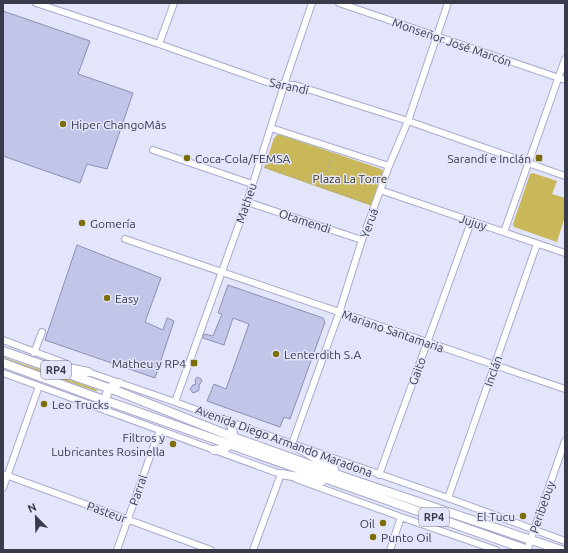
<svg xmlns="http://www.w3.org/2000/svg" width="568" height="553" viewBox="0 0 568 553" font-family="Ubuntu,sans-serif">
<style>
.green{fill:#c9b859}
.building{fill:#c2c5e8;stroke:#8c8fb0}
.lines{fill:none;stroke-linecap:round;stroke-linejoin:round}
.minor-casing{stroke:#a7aacc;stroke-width:8}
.major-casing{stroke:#a7aacc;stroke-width:10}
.path{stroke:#a0a2b5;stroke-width:1;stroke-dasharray:2 3;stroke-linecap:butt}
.minor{stroke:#fff;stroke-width:6}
.major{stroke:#fff;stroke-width:8}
.poi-dot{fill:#7e6e0b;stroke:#e3e5fb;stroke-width:1.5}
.labels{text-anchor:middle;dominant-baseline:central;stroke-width:3;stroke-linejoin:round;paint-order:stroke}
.shield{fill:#e3e5fb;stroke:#6d6e7f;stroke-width:1}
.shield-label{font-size:11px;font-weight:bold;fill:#3a3b4a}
.street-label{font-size:12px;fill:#3a3b4a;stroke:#e3e5fb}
.poi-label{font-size:12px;fill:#3a3b4a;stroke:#e3e5fb;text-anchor:start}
.park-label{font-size:12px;fill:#423a0d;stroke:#e3e5fb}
</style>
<rect width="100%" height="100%" fill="#e3e5fb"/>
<!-- green -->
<path class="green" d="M277 135H281L381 169 383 171 384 173 372 206 264 168 274 138Z
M533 173 557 181 552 194 565 198V216L557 242 514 227 513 224 530 174Z
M3 357 96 389 98 391H95L3 359Z"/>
<!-- building -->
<path class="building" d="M3 11 90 41 78 74 133 93 107 169 87 164 80 183 3 156Z
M77 245 161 278 145 322 163 330 167 318 174 321 155 378 45 340Z
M228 285 323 318 325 322 290 419 284 417 280 427 207 401 214 384 226 389 249 324 233 318 224 345 203 338 204 334 213 336 222 314 218 313Z
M197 377 201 379 202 381 199 385V390L198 391 193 393 190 389 193 385 196 384 195 380Z"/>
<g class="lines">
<defs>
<path id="minor" d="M36 3 159 44 272 84 295 85 408 121 565 176
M339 3 565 80
M159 44 174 3
M271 128 389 166
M153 150 252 184
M380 190 565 253
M247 202 362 240
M504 232 565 59
M125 239 565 389
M3 340 67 364
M34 353 42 332
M85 371 175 402 241 426 448 498 565 541
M3 373 283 475
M175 402 247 202 287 76 312 3
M292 444 339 313 362 240 389 166 408 121 448 3
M3 474 211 550
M379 475 471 222
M296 479 401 517 496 550
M3 488 39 386
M448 498 537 244
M117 550 153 448 160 430
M253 550 281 474
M390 550 401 517
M527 550 565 441"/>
<path id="major" d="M3 351 117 391 233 437 350 479 561 550
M3 363 87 394 528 550
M59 366 88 372
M107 410C103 400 107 385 119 383
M292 444 334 469
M214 450 226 448 230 444 233 437 232 427 227 421
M281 474 322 481"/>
</defs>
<!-- minor casing -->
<use href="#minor" class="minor-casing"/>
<!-- major casing -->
<use href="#major" class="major-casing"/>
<!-- path -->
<path class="path" d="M265 167 369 204
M322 186 332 155"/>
<!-- minor -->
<use href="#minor" class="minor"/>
<!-- major -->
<use href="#major" class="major"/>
</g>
<!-- markers -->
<g class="poi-dot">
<circle cx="63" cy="124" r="4"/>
<circle cx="187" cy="158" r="4"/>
<rect x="535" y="154" width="8" height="8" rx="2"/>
<circle cx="82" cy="223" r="4"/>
<circle cx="107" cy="298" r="4"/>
<circle cx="276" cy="354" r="4"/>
<rect x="190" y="359" width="8" height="8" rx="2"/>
<circle cx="44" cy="404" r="4"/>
<circle cx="173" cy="444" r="4"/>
<circle cx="523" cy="516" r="4"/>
<circle cx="383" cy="523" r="4"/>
<circle cx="373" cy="537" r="4"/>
</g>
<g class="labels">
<!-- shield labels -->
<g class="shield">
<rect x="41" y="361" width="30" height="18" rx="3"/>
<rect x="419" y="508" width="30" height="18" rx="3"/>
</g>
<g class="shield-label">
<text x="56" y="370">RP4</text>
<text x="434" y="517">RP4</text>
</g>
<!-- street labels -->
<g class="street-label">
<text transform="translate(452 42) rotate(19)">Monseñor José Marcón</text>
<text transform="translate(289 86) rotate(12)">Sarandí</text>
<text transform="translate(246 203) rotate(-71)">Matheu</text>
<text transform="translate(305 221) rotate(18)">Otamendi</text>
<text transform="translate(473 222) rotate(18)">Jujuy</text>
<text transform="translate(369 223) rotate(-70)">Yeruá</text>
<text transform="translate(393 331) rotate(19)">Mariano Santamaria</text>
<text transform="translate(417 371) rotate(-70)">Gaito</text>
<text transform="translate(493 371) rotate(-71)">Inclán</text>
<text transform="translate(284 441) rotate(20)">Avenida Diego Armando Maradona</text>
<text transform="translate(138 490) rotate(-71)">Parral</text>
<text transform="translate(542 507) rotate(-71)">Peribebuy</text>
<text transform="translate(107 512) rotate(20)">Pasteur</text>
</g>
<!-- poi labels -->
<g class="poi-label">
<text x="71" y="124">Hiper ChangoMâs</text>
<text x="195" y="158">Coca-Cola/FEMSA</text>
<text x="531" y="158" text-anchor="end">Sarandí e Inclán</text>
<text x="90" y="223">Gomería</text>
<text x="115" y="298">Easy</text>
<text x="284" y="354">Lenterdith S.A</text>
<text x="186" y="363" text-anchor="end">Matheu y RP4</text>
<text x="52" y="404">Leo Trucks</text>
<text x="165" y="437" text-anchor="end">Filtros y<tspan x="165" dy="14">Lubricantes Rosinella</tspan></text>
<text x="515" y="516" text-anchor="end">El Tucu</text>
<text x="375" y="523" text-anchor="end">Oil</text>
<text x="381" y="537">Punto Oil</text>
</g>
<!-- park labels -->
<g class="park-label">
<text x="350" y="178">Plaza La Torre</text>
</g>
</g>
<!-- border -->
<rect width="568" height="553" fill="none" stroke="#3a3b4a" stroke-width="8"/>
<!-- north arrow -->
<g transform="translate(36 517) rotate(337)" stroke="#e3e5fb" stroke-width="3" paint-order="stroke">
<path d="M0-3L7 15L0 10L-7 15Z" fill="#3a3b4a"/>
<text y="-6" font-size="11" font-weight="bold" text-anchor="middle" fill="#3a3b4a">N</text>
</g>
</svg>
